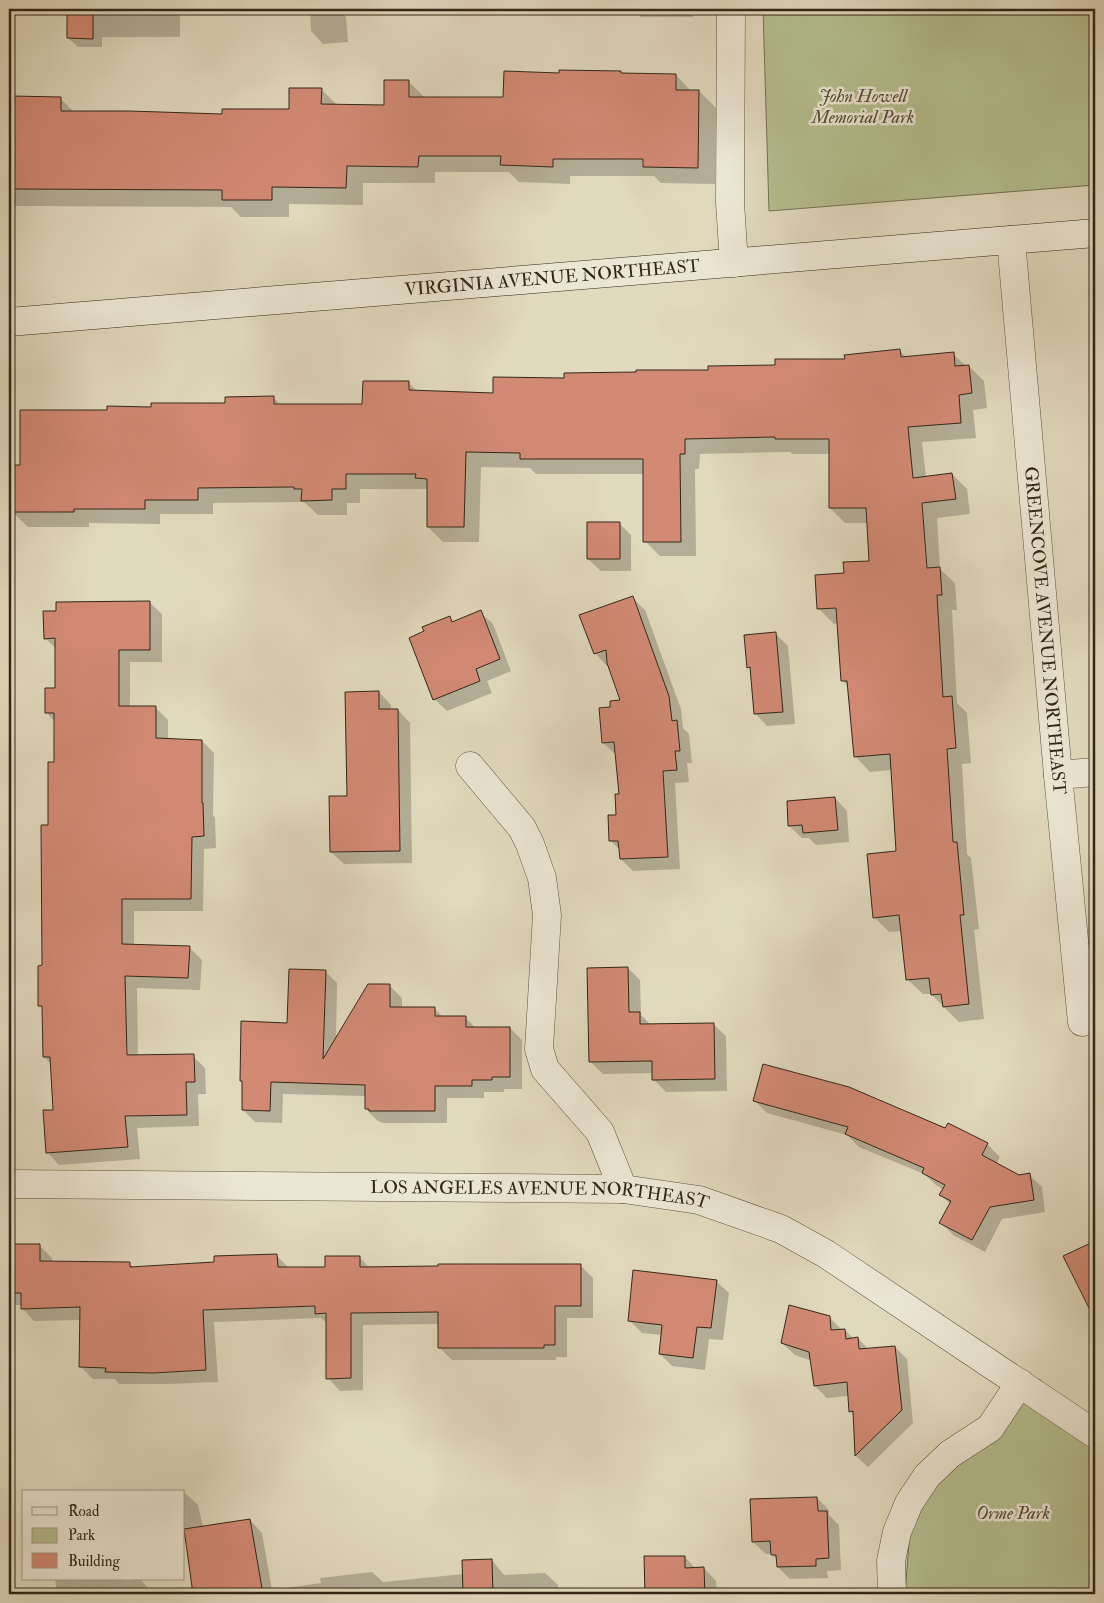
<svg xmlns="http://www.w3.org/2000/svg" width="1104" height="1603" viewBox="0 0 1104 1603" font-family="'IM FELL Double Pica',serif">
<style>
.green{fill:#b5bf90;stroke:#747354}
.shadow{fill:#0003}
.building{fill:#d38a75;stroke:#322719}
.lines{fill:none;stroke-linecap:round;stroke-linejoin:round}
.street-casing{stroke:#5e5442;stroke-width:29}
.secondary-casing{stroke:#322719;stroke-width:29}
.street{stroke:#ece7d5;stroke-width:28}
.secondary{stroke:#ece7d5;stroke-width:28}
.labels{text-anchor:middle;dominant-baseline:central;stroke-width:5;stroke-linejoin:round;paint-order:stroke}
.park-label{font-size:18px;font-style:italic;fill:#534d37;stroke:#ece7d5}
.street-label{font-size:18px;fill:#322719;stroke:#ece7d5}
</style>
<rect width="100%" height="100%" fill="#e2dabf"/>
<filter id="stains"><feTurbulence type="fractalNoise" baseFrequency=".004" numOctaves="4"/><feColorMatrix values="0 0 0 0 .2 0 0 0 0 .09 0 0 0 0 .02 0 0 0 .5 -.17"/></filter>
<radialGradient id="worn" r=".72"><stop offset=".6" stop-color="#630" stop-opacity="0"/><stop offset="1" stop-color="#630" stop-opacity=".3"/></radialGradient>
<!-- green -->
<path class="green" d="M763 9H1095V185L769 211Z
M1039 1379 1095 1426V1594H905L913 1493Z"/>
<!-- shadow -->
<path class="shadow" d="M69 9H180V37H102V47H78L68 38Z
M310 9H339L346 17 348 42 323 44 311 31Z
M632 9H693V17H641Z
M621 72 623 75H676L691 91H699L716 108 715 184 661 183 654 176H570V184L519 182 509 172H435V183H363V205L289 204V217H241L231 207 13 206 14 229H9V97L60 98 74 112 223 115 290 111 321 89 338 106 385 107 409 82 425 98H504L561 74Z
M900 351 907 358 953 354 966 366H969L984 381 987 408 973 410 976 438 922 442 926 477 952 474 967 489 970 514 937 518 940 569 955 583 957 610H952L957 703 967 713 971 763 962 764 967 854 971 858 979 929 974 930 984 1019 959 1022 931 994H923L907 979 902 931 889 932 874 917 897 852 892 770 870 772 855 756 849 687 842 680 838 623 834 624 818 608 845 574 870 562 868 523H845L830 508V454H792L790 452 700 454 699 469H695L696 556H660L645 541V474H536L530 468 481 467 479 542H443L428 527V489H360V503H347V515H318L304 502 213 503V514H160V524L89 523V527H28L12 512 21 466 109 412 227 404 273 397 281 405H364L409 383 418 392 494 394 565 379 709 372 776 366 846 360Z
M619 523 631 535V571H601L588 559Z
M633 598 645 610 681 709 683 728 689 734 692 763H687L689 782 675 783 680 869 633 871 621 859 620 850 611 841 617 816 620 795 616 755 603 743 612 708 622 701 609 665 607 666 595 653Z
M149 602 162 614V662H130V707H155L168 720V740L202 741 214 753 213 816 215 817 216 848 204 849 203 911H134V946L189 947 202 960 200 990 137 988 138 1056H193L205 1068 206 1094H198L199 1126 137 1128 140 1159 59 1165 47 1152 55 1111 51 1064 44 1057 43 1009 40 1006 43 967 49 826 55 763V722L46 712 57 689V650L45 638Z
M480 612 493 624 511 671 487 681 492 693 447 711 434 699 449 618 454 623Z
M776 634 788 646 795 724 767 726 755 713 752 671 748 667Z
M379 692 391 705V710H398L410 723 412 863 344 864 331 852Z
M835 798 847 811 849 842 816 845 809 838H802L789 826Z
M628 968 640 980 641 1015 651 1025 713 1024 726 1036 727 1091 666 1092 654 1080 653 1073 603 1074 590 1061Z
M325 971 337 983 336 1040 390 986 402 998V1008H434L443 1017H465L476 1028H510L522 1040V1089H504V1092H484V1098H447V1123H383L378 1121 366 1109V1096L283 1094 282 1123 255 1122 243 1110 244 1083 241 1081 288 1024Z
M754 1100 946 1130 987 1144 1000 1157 996 1164 1019 1176 1029 1175 1042 1187 1045 1212 1002 1219 985 1252 953 1235 941 1222 950 1204 941 1195 944 1190 936 1185 924 1174 859 1147 847 1135 767 1113Z
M1095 1140V1155L1090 1143Z
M1095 1242V1305L1083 1292 1065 1257Z
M9 1245H39L52 1258V1262L130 1264 134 1268 215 1263 277 1256 289 1268H326L359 1257 370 1268 580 1265 593 1278V1318H567V1357H556V1360H452L440 1348V1324L363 1325V1390L340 1391 328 1378V1324L321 1318 214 1322 218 1382 167 1384H119L115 1379H93L81 1367V1320L34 1321 22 1308V1305H9Z
M716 1281 729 1293 723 1340 709 1339 705 1370 672 1366 660 1354 662 1335 642 1333 629 1320Z
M829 1317 842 1330H845L854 1339 858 1338 869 1350 895 1347 907 1359 913 1423 868 1467 856 1456 854 1416 850 1411 849 1396 827 1398 815 1386 812 1361 795 1355 782 1343Z
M184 1493H185L198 1505 203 1527 250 1520 262 1533 272 1590 321 1583 320 1578 372 1572 383 1582 464 1574 492 1560 504 1575 545 1573 558 1585V1594H154L193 1587 186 1539H184Z
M817 1498 829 1510V1515L839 1525 841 1570 827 1571 828 1578 790 1579 778 1567V1561L772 1554H766L753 1542Z
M685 1557 696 1569 704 1568 716 1581 717 1594H647L646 1558Z
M55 1579H126V1581L140 1579 151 1591 152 1594H38L57 1592Z
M9 1581 13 1585 14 1594H9Z"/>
<!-- building -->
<path class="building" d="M67 9H93V39L67 38Z
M559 70 621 71V73L676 74V90H699L698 168 643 167V159H553V167L500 165 501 156H419L418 167 347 166 346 188 272 187V200H222V190L12 189V96L61 97V111H129L222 114V109H289V88H322L321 104 384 105V80H409V97H503L504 71 559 73Z
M900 349 901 357 954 352 955 366 969 365 972 393 959 395 961 423 908 427 913 478 952 473 956 499 922 503 927 568 940 567 942 595H937L943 697 952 696 956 748 947 749 953 842H957L964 915H960L969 1004 943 1007 941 994 931 995 929 978 906 980 899 915 873 918 867 854 896 851 890 754 854 757 847 681H841L836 608 817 609 815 575 844 573 843 562 869 561 866 508H829V439H775V437L685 439V454H680L681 542H643V459H520V453L466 452 464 527H427V479L415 478 416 474H346V489H332V500L301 501 302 489H294V487L198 488V500H145V509H74V512H11V465H20V410H107V406L151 407V403H225V397L274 396V404H362L363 381H409V390L493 393V377L564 378V373L636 372V370H708V366L775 365V359H845L844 355Z
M587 522H620V559H587Z
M633 596 669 696 672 721 677 720 680 751H675L677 770 663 771 668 857 620 859 618 841H609L608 815H616L615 794H619L614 742 602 743 599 708 610 707V701L620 700 607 663 606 650 594 654 579 615Z
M150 601V650H119V706H156V738L202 740V803H203L204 836 192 837 191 899H122V944L190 946 188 978 125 976 127 1055 194 1054 195 1082H186L187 1115 125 1116 128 1147 46 1153 43 1110H53L50 1057H43L42 1006H38V966L42 965 41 825H48V762H54V713H45V688H55V638L44 639 43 611H56V602Z
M481 610 500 659 476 669 480 681 433 700 409 638 424 631 422 627 450 616 452 622Z
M776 632 783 712 754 714 750 667 747 668 744 635Z
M379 691V709H398L400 851 330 852 329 796H347L345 692Z
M835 797 838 830 803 833 802 825 788 826 787 801Z
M628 967 629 1012H640V1024L714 1023 715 1079 652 1080V1061L589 1062 587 968Z
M289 969 326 970 323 1059 368 984H390V1007H435V1016H466V1027H510V1077H492V1080H472V1086H435V1111H369V1109H365V1085L271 1082 270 1111 242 1110V1081H240L241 1021 287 1023Z
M763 1064 849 1087 945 1128 948 1123 988 1143 982 1155 1019 1175 1030 1173 1034 1200 990 1207 972 1240 939 1223 951 1201 939 1195 945 1185 922 1173 924 1168 845 1134 848 1127 753 1101Z
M1095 1241V1320L1063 1256Z
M9 1244H40V1261L130 1262V1267L214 1262V1256L277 1254 278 1267H325V1256H360V1267L438 1266V1264H581V1306H555V1345H544V1348H438V1312L351 1313V1378L326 1379V1313L315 1314V1306L203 1310 206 1370 153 1373 105 1372 106 1368 79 1367 80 1307 21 1309V1293H9Z
M633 1270 717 1280 711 1328 697 1327 693 1358 659 1354 662 1325 628 1321Z
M789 1305 830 1316 831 1330 845 1329 846 1339 858 1337 859 1349 895 1346 902 1410 855 1456 853 1411 849 1412 847 1382 814 1386 809 1352 781 1343Z
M817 1497 818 1511H827L829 1558 816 1559V1566L777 1567 776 1555H771L770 1541 752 1542 750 1499Z
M250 1519 263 1594H193L184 1529Z
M644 1556H685V1568L704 1567 705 1594H645Z
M492 1559 493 1594H463L462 1560Z"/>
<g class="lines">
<defs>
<g id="street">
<path d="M731 9 730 203 734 263"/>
<path id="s1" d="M1011 240 1058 775 1082 1022"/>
<path d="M470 766 522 828 530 844 542 878 547 915 539 1049 545 1069 600 1132 623 1189"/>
<path d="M1058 775 1095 772"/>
<path id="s2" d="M9 1184 623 1189 699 1200 781 1229 826 1254 1095 1434"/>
<path d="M892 1594 891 1561 897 1532 909 1503 927 1476 950 1454 990 1428 1020 1383"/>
</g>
<g id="secondary">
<path id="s3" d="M9 322 1095 233"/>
</g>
</defs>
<!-- street casing -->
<use href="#street" class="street-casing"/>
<!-- secondary casing -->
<use href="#secondary" class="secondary-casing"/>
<!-- street -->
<use href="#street" class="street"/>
<!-- secondary -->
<use href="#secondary" class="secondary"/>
</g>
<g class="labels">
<!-- park labels -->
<g class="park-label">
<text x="863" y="96">John Howell<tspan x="863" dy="21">Memorial Park</tspan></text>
<text x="1013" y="1513">Orme Park</text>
</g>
<!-- street labels -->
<g class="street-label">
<text stroke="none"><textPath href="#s3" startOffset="545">VIRGINIA AVENUE NORTHEAST</textPath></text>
<text stroke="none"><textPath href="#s1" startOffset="392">GREENCOVE AVENUE NORTHEAST</textPath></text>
<text stroke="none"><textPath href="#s2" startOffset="531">LOS ANGELES AVENUE NORTHEAST</textPath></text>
</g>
</g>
<!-- margin -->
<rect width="1104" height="1603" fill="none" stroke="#e2dabf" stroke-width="30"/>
<rect x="10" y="10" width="1084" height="1583" fill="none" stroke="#322719" stroke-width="2.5"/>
<rect x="15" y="15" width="1074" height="1573" fill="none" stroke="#322719"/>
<!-- legend -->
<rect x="22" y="1490" width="162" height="90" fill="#ece7d5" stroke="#a29a8a"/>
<rect x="32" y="1507" width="25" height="8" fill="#ece7d5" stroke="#a29a8a"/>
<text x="68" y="1516" font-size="15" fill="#322719">Road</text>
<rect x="32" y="1528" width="25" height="15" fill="#b5bf90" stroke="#a29a8a"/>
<text x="68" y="1540" font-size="15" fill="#322719">Park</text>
<rect x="32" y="1553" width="25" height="15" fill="#d38a75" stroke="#a29a8a"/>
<text x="68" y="1566" font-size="15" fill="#322719">Building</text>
<rect width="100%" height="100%" filter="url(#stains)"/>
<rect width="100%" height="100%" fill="url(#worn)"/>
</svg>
